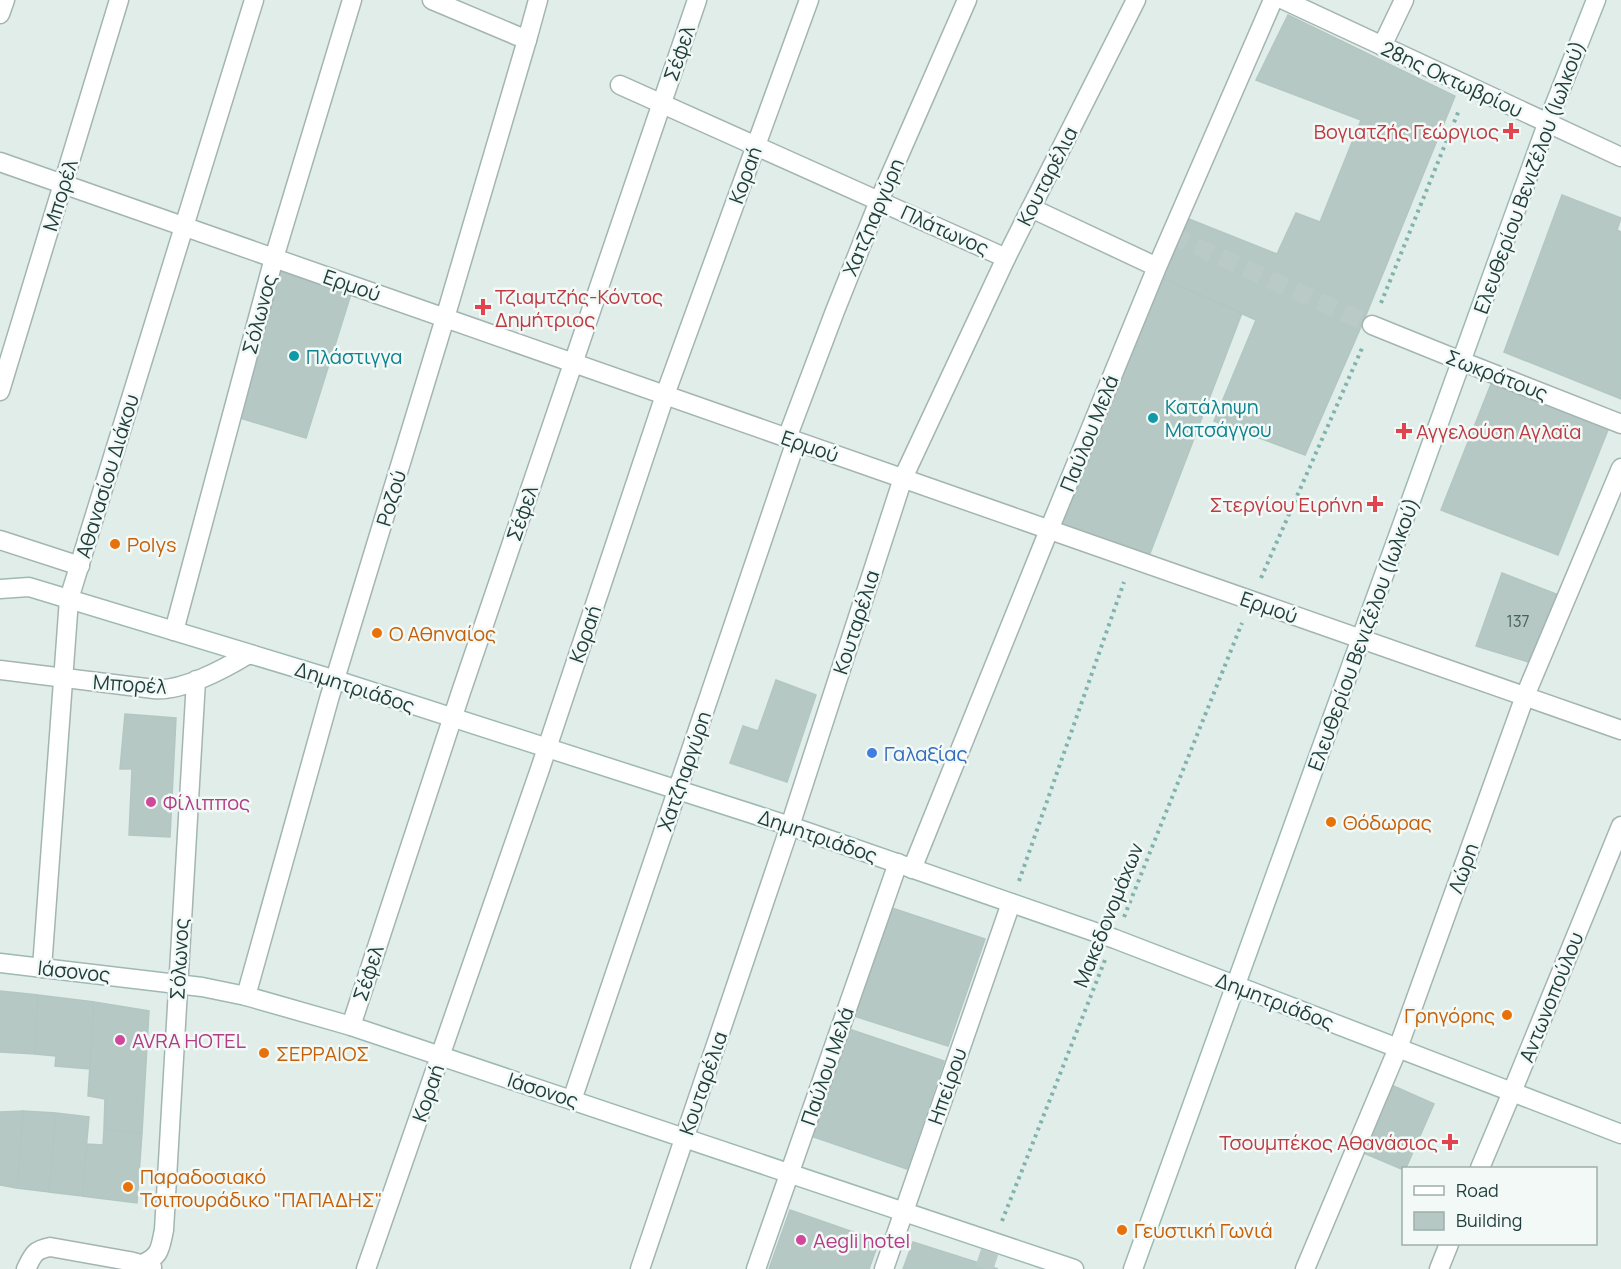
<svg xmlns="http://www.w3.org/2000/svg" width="1621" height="1269" viewBox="0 0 1621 1269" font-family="Manrope,sans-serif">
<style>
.building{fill:#b6c8c3;stroke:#b3c7c2;stroke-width:1.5}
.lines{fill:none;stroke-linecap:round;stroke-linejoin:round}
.pedestrian-tunnel{stroke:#bacac6;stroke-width:18;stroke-dasharray:18 9;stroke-linecap:butt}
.pedestrian-casing{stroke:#a3b5b2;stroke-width:21}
.minor-casing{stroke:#a3b5b2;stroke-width:21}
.secondary-casing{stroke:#9eb9b4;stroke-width:21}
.path{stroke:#7fb3ac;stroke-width:4;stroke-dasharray:3 4.5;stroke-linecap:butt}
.pedestrian{stroke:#fff;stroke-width:18}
.minor{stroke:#fff;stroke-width:18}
.secondary{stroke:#fff;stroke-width:18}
.health-dot{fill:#e0444e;stroke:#f2f9f7;stroke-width:2}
.culture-dot{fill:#0f9aa8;stroke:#f2f9f7;stroke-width:2}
.food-dot{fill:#e8710a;stroke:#f2f9f7;stroke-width:2}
.shop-dot{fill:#3f7fe0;stroke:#f2f9f7;stroke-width:2}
.hotel-dot{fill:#d1479c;stroke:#f2f9f7;stroke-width:2}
.labels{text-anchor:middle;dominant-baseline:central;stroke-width:5;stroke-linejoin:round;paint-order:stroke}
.number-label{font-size:16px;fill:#46615e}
.street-label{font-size:20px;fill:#203f3c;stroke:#f2f9f7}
.health-label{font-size:20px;fill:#be3a42;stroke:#f2f9f7;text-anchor:end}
.culture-label{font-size:20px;fill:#0d838f;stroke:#f2f9f7;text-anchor:start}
.food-label{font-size:20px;fill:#c56008;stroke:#f2f9f7;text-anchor:start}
.shop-label{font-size:20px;fill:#366cbe;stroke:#f2f9f7;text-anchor:start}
.hotel-label{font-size:20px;fill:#b23c85;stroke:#f2f9f7;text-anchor:start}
</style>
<rect width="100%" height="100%" fill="#e1ede9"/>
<!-- building -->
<path class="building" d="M1288 15 1455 96 1364 320 1305 455 1214 421 1256 320 1162 278 1189 219 1277 254 1296 213 1320 222 1361 120 1256 80Z
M1562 195 1621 218 1617 230 1621 232V399L1504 352Z
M280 270 351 294 306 438 240 418Z
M1162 278 1242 313 1149 556 1063 524Z
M1491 384 1608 430 1558 555 1441 510Z
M1502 573 1561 596 1535 664 1476 646Z
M776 680 816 695 787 782 730 763 743 726 758 731Z
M125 714 176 718 170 837 129 835 132 769H120Z
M892 908 985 939 948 1046 854 1016Z
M0 991 38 995 35 1054 0 1052Z
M38 995 94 1002 90 1069 55 1066 56 1056 35 1054Z
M94 1002 149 1011 142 1133 104 1129 105 1099 88 1096Z
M849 1029 944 1061 907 1169 811 1136Z
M1389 1084 1434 1104 1406 1168H1404V1170L1359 1151Z
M23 1111 17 1188 0 1185V1112Z
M23 1111 56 1113 49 1192 17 1188Z
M56 1113 89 1117 82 1196 49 1192Z
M104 1129 142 1133 137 1203 82 1196 87 1144 103 1145Z
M790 1210 879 1241 869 1269H769Z
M913 1242 998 1269H903Z"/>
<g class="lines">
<!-- pedestrian-tunnel -->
<path class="pedestrian-tunnel" d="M1171 235 1372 325
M984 1269 993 1242"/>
<defs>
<path id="pedestrian" d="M0 14 5 0
M1382 46 1404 0
M0 162 1621 730
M1031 208 1136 0
M1372 325 1461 361
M0 391 119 0
M787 438 835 311 879 201
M0 540 80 566
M174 631 274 258 352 0
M790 826 903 478 1006 258
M42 968 69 599
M246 996 329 699 445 318 527 40
M351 1026 461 692 697 0
M1512 1092 1621 826
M572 1100 796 441
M756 1269 898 863
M1305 1269 1398 1048 1525 696 1621 468"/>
<path id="minor" d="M432 0 527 40 538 0
M1284 0 1621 157
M620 85 1006 258 1031 208 1157 267
M879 201 967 0
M1461 361 1621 424
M69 599 254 0
M0 670 154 689C181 692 224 669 247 655H253
M912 869 1049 530 1157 267 1273 0
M1480 1168 1512 1092
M142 1264C161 1256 160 1248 164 1230L196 680
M26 1269C33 1255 34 1250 50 1247L129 1261 152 1267
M366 1269 540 769 665 395 809 0
M640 1269 790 826
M884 1269 1011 903
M1439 1269 1449 1244"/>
<path id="secondary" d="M0 589 29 587 336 680 790 826 1115 939 1621 1134
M0 963 202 987 246 996 351 1026 1074 1269
M1133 1269 1547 124 1596 0"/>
</defs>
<!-- pedestrian casing -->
<use href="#pedestrian" class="pedestrian-casing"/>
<!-- minor casing -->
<use href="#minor" class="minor-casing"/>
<!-- secondary casing -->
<use href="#secondary" class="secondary-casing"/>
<!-- path -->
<path class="path" d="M1381 303 1459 110
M1261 578 1363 346
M1019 881 1124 582
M1124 917 1242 623
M1002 1221 1105 960"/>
<!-- pedestrian -->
<use href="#pedestrian" class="pedestrian"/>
<!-- minor -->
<use href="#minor" class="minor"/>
<!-- secondary -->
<use href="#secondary" class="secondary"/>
</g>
<!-- markers -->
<g class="health-dot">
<path d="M1508 122h6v6h6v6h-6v6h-6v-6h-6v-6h6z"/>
<path d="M480 298h6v6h6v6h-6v6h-6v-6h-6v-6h6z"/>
<path d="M1401 422h6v6h6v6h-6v6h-6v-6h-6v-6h6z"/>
<path d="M1372 495h6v6h6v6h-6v6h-6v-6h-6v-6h6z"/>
<path d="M1447 1133h6v6h6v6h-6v6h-6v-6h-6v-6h6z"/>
</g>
<g class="culture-dot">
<circle cx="294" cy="356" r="6"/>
<circle cx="1153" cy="418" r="6"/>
</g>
<g class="food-dot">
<circle cx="115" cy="544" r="6"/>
<circle cx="377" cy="633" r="6"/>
<circle cx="1331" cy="822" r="6"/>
<circle cx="1507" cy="1015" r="6"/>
<circle cx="264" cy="1053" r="6"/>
<circle cx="128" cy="1187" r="6"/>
<circle cx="1122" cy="1230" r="6"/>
</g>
<circle class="shop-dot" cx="872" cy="753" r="6"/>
<g class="hotel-dot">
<circle cx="151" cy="802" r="6"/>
<circle cx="120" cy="1040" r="6"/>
<circle cx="801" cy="1240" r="6"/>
</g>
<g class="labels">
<!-- number labels -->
<g class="number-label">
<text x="1518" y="621">137</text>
</g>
<!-- street labels -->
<g class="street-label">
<text transform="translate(679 53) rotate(-71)">Σέφελ</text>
<text transform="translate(1452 79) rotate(25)">28ης Οκτωβρίου</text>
<text transform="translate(745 175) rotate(-70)">Κοραή</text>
<text transform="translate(1047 176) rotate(-63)">Κουταρέλια</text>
<text transform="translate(1529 177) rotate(-70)">Ελευθερίου Βενιζέλου (Ιωλκού)</text>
<text transform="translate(60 195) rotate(-73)">Μπορέλ</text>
<text transform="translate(873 217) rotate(-67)">Χατζηαργύρη</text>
<text transform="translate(945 230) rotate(24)">Πλάτωνος</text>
<text transform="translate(352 285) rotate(19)">Ερμού</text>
<text transform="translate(259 314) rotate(-75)">Σόλωνος</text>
<text transform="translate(1497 375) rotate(21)">Σωκράτους</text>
<text transform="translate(1089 433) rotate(-68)">Παύλου Μελά</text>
<text transform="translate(810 446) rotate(19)">Ερμού</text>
<text transform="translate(107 476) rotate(-73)">Αθανασίου Διάκου</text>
<text transform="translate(391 498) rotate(-73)">Ροζού</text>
<text transform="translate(522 513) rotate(-71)">Σέφελ</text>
<text transform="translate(1269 607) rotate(19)">Ερμού</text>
<text transform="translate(856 622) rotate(-72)">Κουταρέλια</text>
<text transform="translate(585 634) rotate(-71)">Κοραή</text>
<text transform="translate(1363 634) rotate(-70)">Ελευθερίου Βενιζέλου (Ιωλκού)</text>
<text transform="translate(130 684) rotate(4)">Μπορέλ</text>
<text transform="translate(355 687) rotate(18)">Δημητριάδος</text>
<text transform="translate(684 771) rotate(-71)">Χατζηαργύρη</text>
<text transform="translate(818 836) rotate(19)">Δημητριάδος</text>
<text transform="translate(1463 868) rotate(-70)">Λώρη</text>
<text transform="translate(1108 915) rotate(-68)">Μακεδονομάχων</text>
<text transform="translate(179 959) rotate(-87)">Σόλωνος</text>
<text transform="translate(74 971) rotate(6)">Ιάσονος</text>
<text transform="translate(368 973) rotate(-72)">Σέφελ</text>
<text transform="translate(1551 997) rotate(-68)">Αντωνοπούλου</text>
<text transform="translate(1275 1001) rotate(21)">Δημητριάδος</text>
<text transform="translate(827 1066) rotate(-71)">Παύλου Μελά</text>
<text transform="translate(703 1083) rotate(-71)">Κουταρέλια</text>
<text transform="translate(947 1086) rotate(-71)">Ηπείρου</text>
<text transform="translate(543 1090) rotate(18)">Ιάσονος</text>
<text transform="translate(428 1093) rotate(-71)">Κοραή</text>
</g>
<!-- health labels -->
<g class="health-label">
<text x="1499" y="131">Βογιατζής Γεώργιος</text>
<text x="495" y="296" text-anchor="start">Τζιαμτζής-Κόντος<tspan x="495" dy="23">Δημήτριος</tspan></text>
<text x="1416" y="431" text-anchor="start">Αγγελούση Αγλαϊα</text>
<text x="1363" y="504">Στεργίου Ειρήνη</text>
<text x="1438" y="1142">Τσουμπέκος Αθανάσιος</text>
</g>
<!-- culture labels -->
<g class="culture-label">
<text x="306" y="356">Πλάστιγγα</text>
<text x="1165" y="406">Κατάληψη<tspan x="1165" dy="23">Ματσάγγου</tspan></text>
</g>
<!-- food labels -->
<g class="food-label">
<text x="127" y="544">Polys</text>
<text x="389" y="633">Ο Αθηναίος</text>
<text x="1343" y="822">Θόδωρας</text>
<text x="1495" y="1015" text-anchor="end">Γρηγόρης</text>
<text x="276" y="1053">ΣΕΡΡΑΙΟΣ</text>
<text x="140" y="1176">Παραδοσιακό<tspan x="140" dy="23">Τσιπουράδικο "ΠΑΠΑΔΗΣ"</tspan></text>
<text x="1134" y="1230">Γευστική Γωνιά</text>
</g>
<!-- shop labels -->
<g class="shop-label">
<text x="884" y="753">Γαλαξίας</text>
</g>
<!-- hotel labels -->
<g class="hotel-label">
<text x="163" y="802">Φίλιππος</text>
<text x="132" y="1040">AVRA HOTEL</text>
<text x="813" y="1240">Aegli hotel</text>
</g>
</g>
<!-- legend -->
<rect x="1402" y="1167" width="195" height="78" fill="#f2f9f7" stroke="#9eafac" stroke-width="1.5"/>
<rect x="1414" y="1186" width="30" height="9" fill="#ffffff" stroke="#9eafac" stroke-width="1.5"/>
<text x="1456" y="1197" font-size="18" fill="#203f3c">Road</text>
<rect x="1414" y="1212" width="30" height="18" fill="#b6c8c3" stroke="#9eafac" stroke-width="1.5"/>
<text x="1456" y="1227" font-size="18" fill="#203f3c">Building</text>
</svg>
